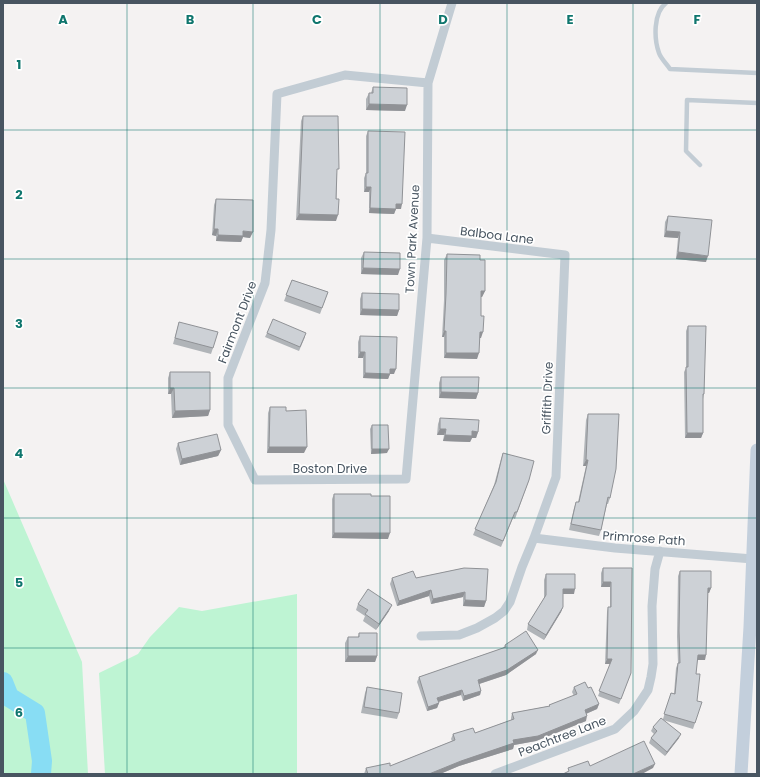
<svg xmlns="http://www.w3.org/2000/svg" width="760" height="777" viewBox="0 0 760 777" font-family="Poppins,sans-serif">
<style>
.green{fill:#bef4d3}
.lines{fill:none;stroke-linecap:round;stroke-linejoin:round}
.river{stroke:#88ddf4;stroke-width:20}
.lane{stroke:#c2ccd4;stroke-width:4.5}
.street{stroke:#c2ccd4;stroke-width:9}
.secondary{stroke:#c3cfdc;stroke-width:13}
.wall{fill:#b0b4b8}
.shaded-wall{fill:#909296}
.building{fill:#cdd1d6;stroke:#909296}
.grid{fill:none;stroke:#0f766e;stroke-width:1;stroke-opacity:0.55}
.labels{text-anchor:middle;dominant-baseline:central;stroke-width:3.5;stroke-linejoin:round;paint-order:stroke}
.street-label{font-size:12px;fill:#485561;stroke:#fff}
.grid-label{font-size:13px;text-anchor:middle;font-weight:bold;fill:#0f766e;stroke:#fff;stroke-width:3.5;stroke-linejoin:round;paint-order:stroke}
</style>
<rect width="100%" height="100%" fill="#f4f2f2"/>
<!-- green -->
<path class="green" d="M3 479 82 662 88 774H3Z
M297 594V774H105L99 673 138 654 150 637 179 607 202 611Z"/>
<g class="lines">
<!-- river -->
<path class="river" d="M3 682 9 697 35 713 42 761 41 774"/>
<!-- lane -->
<path class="lane" d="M666 3C653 13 654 39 659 53 661 59 667 64 670 69L757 73
M700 165 686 151 687 100 757 103"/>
<!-- street -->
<path class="street" d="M428 83 345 75 277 94 271 230 265 283 228 378V425L255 480 406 479 427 238 428 83 452 3
M534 538 615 548 753 559
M421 636 459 635 477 628 495 618 504 611 510 602 522 567 534 538 556 477 565 255 427 238
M495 774 615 729 634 711 648 690 651 677 653 664 652 606 655 569 660 551"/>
<!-- secondary -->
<path class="secondary" d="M741 774 750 627 757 450"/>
</g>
<!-- wall -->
<path class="wall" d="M373 87 405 111 366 110V99L369 93H371Z
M303 116 337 174 336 221 296 220 301 121Z
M368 131 401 209H396L394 214 369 213V192H364V178L366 173V136Z
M216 199 250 238 243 237 241 242 216 241V236L212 235 214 205Z
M668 216 706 262 676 259 678 238 664 237 665 222Z
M364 252 398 275 361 274V258Z
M447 254 480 260 485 291 482 297H481V338H480L477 359 444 358V337H442L444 300V260Z
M292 280 328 292 320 314 284 301Z
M362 293 399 310 397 316 360 315V299Z
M179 322 213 348 211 354 173 344Z
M688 326 704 394 703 399V433L701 438H685L684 372 686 368V331Z
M267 333 305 337 299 351 265 337Z
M360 336 394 374H390L388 379 363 378V358H358V342Z
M170 372 210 410 208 416 172 418 171 394H168V378Z
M441 377 478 393 476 399 439 398V383Z
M270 407 286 411 304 453H267L268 413Z
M588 414 610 498 608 504H607L601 530 599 536 569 530 574 508 576 502H578L586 466H583L586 420Z
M440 418 478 432 476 438H472L470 442 443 441 444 435H437L438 424Z
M372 425 387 453 371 454 370 429Z
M178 443 221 450 218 456 180 465 176 449Z
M503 453 529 480 515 519 513 518 501 547 473 535 494 485 501 459Z
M334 494 371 496 388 539 332 538V499Z
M464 568 486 601 484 607 463 606V597L431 604 429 596 397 606 390 584 392 578H416Z
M603 568H632L631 673 619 704 598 696 610 664H605L607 612 608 607H610V587H601V573Z
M680 571 711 588 709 593H708L705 660H697L696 674 695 723 693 729 663 720 679 738 665 756 649 743 651 738 654 734 651 731 653 727 663 719 671 693 674 694 676 668 678 663 677 637 678 576Z
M546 574 574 594H563V607L561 612 544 640 527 630 528 624 544 598V580Z
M358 604 389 611 376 630 363 621 365 616 356 610Z
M359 633 377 656 375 662H345V643L348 637H358Z
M505 645 536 654 506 675 479 684 481 691 480 695 463 701 461 695 438 702 439 703 437 708 427 711 417 682 419 677 503 648Z
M367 687 399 713 397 719 361 713 365 693Z
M574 687 588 688 599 704 597 709 586 714V721L536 741 514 745 513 749 459 766 440 774H364L366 768 390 766 452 741 451 739 453 734 475 733 511 720V718L512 713 549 706V705L574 696 572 692Z"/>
<!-- shaded-wall -->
<path class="shaded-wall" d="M369 104 407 105 405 111 366 110Z
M366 187H371L369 192H364Z
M396 204H402L401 209H394Z
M370 208 396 209 394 214 369 213Z
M299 214 338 215 336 221 296 220Z
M214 229H218L216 236 212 235Z
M243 231 253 232 250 238 243 237 241 242 216 241 218 235Z
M666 231 680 232 678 238 664 237Z
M678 252 708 256 706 262 676 259Z
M363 268 400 269 398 275 361 274Z
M481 291H485L482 297H479Z
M362 309 399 310 397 316 360 315Z
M444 331H446L444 337H442Z
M480 332H483L481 338H478Z
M360 352H365L363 358H358Z
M446 353H479L477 359 444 358Z
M390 369H396L394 374H390L388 379 363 378 365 373Z
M170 388H174L171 394H168Z
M441 392 478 393 476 399 439 398Z
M210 410 208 416 172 418 175 411Z
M440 429H446L444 435H437Z
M472 431 478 432 476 438H472L470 442 443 441 445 435Z
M687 433H703L701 438H685Z
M269 447H307L304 453H267Z
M372 449H389L387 453 371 454Z
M221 450 218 456 180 465 182 459Z
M586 460H588L586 466H583Z
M334 533H390L388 539 332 538Z
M603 582H611L610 587H601Z
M708 588H711L709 593H706Z
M563 589H575L574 594H561Z
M431 590 429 596 397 606 399 601Z
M465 592 463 597 431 604 433 599Z
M465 600 486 601 484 607 463 606Z
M392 605 389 611 376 630 379 624Z
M563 607 561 612 544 640 546 635Z
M538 650 536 654 506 675 476 685 478 680Z
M698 655H706L705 660H696Z
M348 656H377L375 662H345Z
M607 659H612L610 664H605Z
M462 690 461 695 435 703 437 698Z
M481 691 480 695 463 701 464 696Z
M439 703 437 708 427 711 428 707Z
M599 704 597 709 583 715 585 710Z
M587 716 586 721 536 741 514 745 513 749 459 766 440 774H429L513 740Z
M681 734 679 738 665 756 667 752Z
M655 764 653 768 642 774H633Z"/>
<!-- building -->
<path class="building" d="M373 87 407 88V105L369 104V93H373Z
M303 116H338L339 169H337L336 199H339L338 215 299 214Z
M368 131 405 132 402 204H396V209L370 208 371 187H366V173H368Z
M216 199 253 200V232L243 231V236L218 235V229H214Z
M668 216 712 220 708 256 678 252 680 232 666 231Z
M364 252 400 253V269L363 268Z
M447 254 480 255V260H485V291H481V316H484L483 332H480L479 353H446V331H444L446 294Z
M292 280 328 292 322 308 286 295Z
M362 293 399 294V310L362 309Z
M273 319 306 333 300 347 267 333Z
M179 322 218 332 213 348 175 338Z
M688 326H706L704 394H703V433H687L686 367H688Z
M360 336 397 337 396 369H390V374L365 373V352H360Z
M170 372H210V410L175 411 174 388H170Z
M441 377H479L478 393 441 392Z
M270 407H286V411L306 410 307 447H269Z
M588 414H619L616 469 610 498 608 497 601 530 571 524 576 502H579L588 460H586Z
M440 418 479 420 478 432 472 431V436L445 435 446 429H440Z
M372 425H388L389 449H372Z
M217 434 221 450 182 459 178 443Z
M503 453 534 461 529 480 517 512H515L503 541 475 529 496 482Z
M334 494H371V496H390V533H334Z
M464 568 488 569 486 601 465 600V592L433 599 431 590 399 601 392 578 413 571 416 578Z
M603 568H632L631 673 621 699 599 691 612 659H607L608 607H611V582H603Z
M680 571H711V588H708L706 655H698L696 674H700L697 701 702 702 695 723 664 714 671 693 675 694 678 663H680L679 631Z
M546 574H575V589H563V607L546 635 528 624 546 595Z
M368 589 392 605 379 624 365 614 368 610 358 604Z
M526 631 538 650 507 670 478 680 481 691 464 696 462 690 437 698 439 703 428 707 419 677 506 647 505 645Z
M359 633H377V656H348V637H359Z
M585 682 588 688 591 687 599 704 585 710 587 716 538 736 513 740 514 743 461 761 429 774H368L366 768 390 763V766L455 740 453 734 473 728 475 733 514 719 512 713 550 706 549 705 577 694 574 687Z
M367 687 402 693 399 713 364 707Z
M661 718 681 734 667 752 651 738 657 731 653 727Z
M644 741 655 764 633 774H563L569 771 568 768 588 761 590 766Z"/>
<!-- grid -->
<path class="grid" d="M127 3V774M253 3V774M380 3V774M507 3V774M633 3V774M3 130H757M3 259H757M3 388H757M3 518H757M3 648H757"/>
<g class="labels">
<!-- street labels -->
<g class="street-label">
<text transform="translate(497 235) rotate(7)">Balboa Lane</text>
<text transform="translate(412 239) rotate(-87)">Town Park Avenue</text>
<text transform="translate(237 322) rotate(-69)">Fairmont Drive</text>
<text transform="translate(547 398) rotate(-88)">Griffith Drive</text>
<text x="330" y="468">Boston Drive</text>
<text transform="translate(644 538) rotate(4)">Primrose Path</text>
<text transform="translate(562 736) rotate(-21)">Peachtree Lane</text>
</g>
</g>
<g class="grid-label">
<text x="63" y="24">A</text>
<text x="190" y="24">B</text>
<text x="317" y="24">C</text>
<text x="443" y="24">D</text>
<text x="570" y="24">E</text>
<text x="697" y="24">F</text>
<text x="19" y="69">1</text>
<text x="19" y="199">2</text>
<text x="19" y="328">3</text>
<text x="19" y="458">4</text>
<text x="19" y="587">5</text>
<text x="19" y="717">6</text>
</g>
<!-- border -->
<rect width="760" height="777" fill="none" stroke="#485561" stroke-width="8"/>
</svg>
